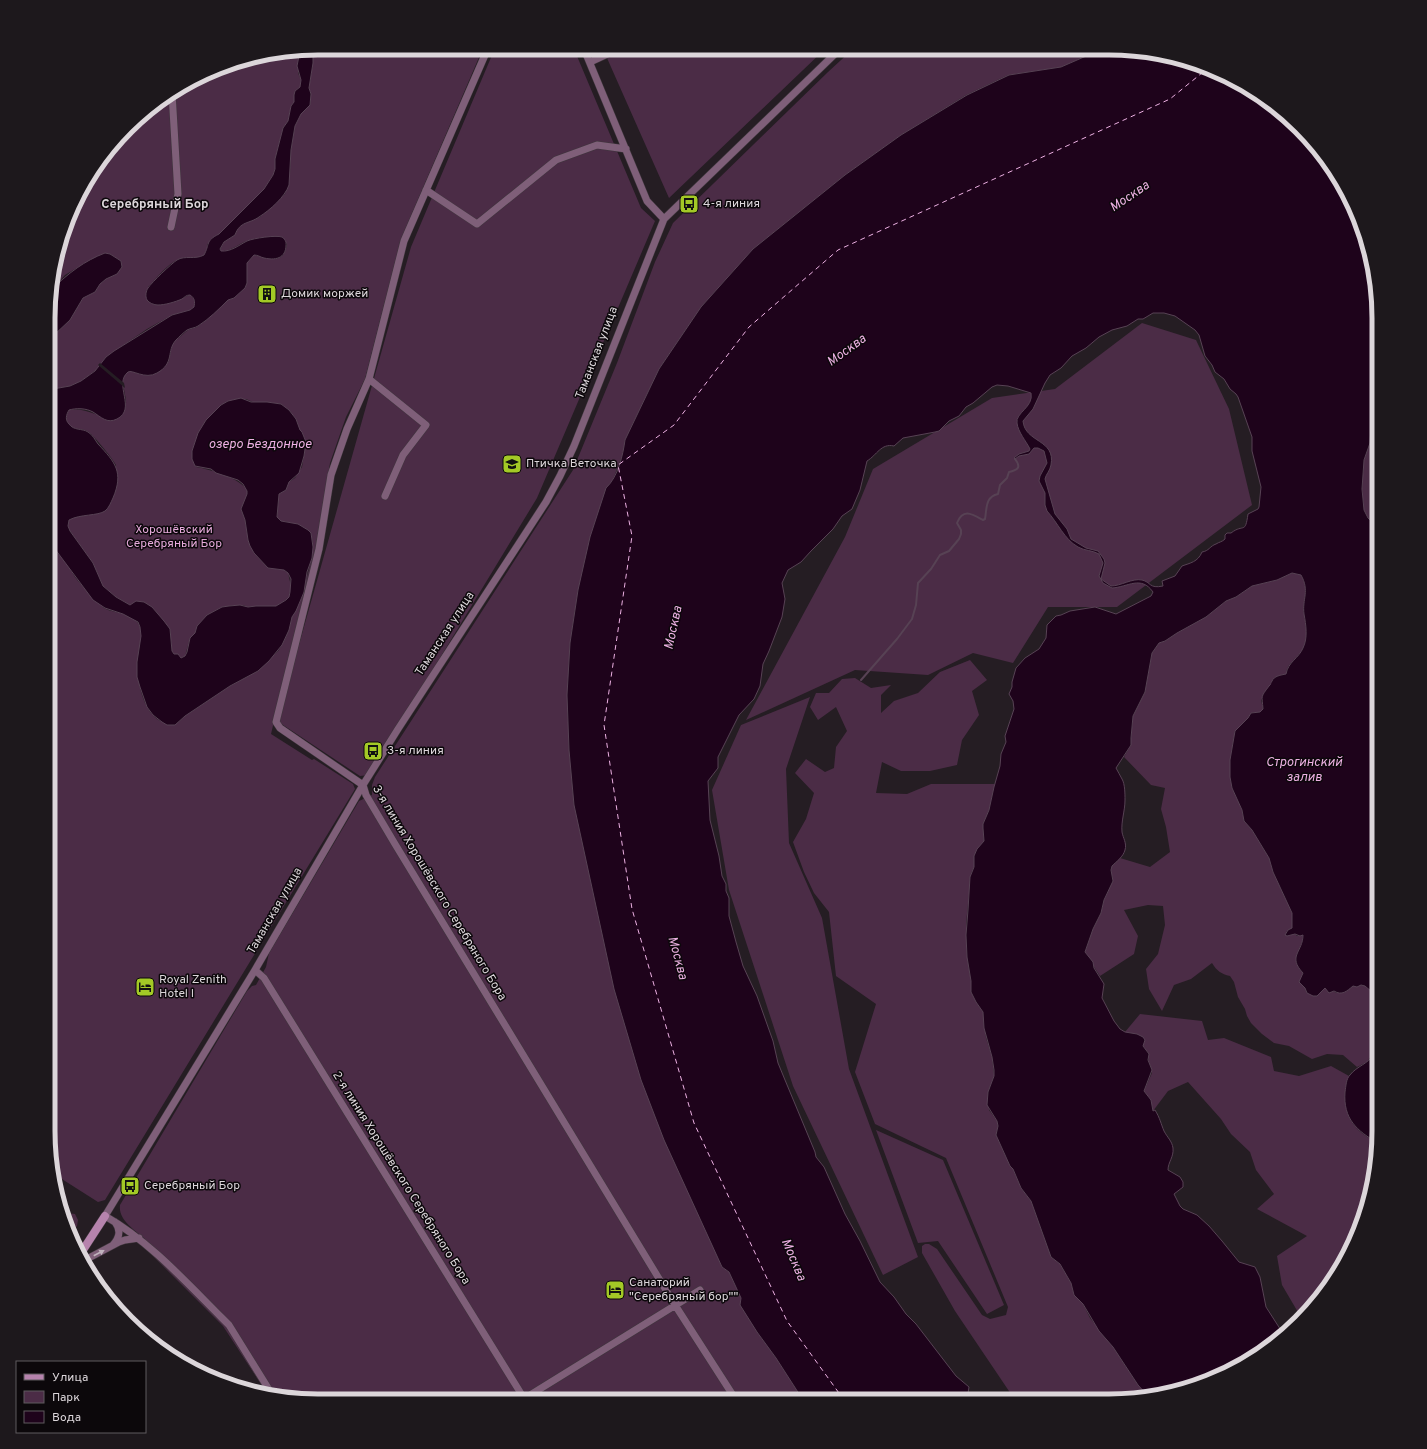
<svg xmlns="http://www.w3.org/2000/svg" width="1427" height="1449" viewBox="0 0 1427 1449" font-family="Overpass,sans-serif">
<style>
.green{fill:#4b2c46}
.water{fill:#1e031b;stroke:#574254;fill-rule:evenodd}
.pier{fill:#251d23}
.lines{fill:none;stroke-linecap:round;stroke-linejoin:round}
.stream{stroke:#574254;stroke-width:2}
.ferry{stroke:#edb1e3;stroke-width:1;stroke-dasharray:5 4;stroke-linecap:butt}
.street-casing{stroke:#3f373d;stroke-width:8}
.secondary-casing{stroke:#3f373d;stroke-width:9}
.street{stroke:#7f5f79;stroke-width:7}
.secondary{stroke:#b683ad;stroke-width:8}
.oneway{fill:#c0b2bd}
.labels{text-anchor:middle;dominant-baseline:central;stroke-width:3;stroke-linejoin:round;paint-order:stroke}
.poi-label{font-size:12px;fill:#dcd6da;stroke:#0c080b;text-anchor:start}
.street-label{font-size:12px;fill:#dcd6da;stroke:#0c080b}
.park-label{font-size:12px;fill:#e5a9da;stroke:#0c080b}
.water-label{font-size:13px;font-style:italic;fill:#edb1e3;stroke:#0c080b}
.neighbourhood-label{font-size:13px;font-weight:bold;fill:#dcd6da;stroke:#0c080b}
.rim{fill:none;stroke:#dcd6da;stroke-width:5}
</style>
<rect width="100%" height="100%" fill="#251d23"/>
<!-- green -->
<path class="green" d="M318 48H483L401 239 365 379 346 417 330 463 319 535 271 734 312 760 314 759 353 784 355 789 105 1200 98 1202 54 1174 49 1148 52 545C55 552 62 557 67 564 70 568 72 573 75 577 79 583 99 604 104 608 114 614 133 612 139 625 144 635 139 650 138 661 136 679 143 715 163 722 167 724 171 724 175 725L185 716 230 686 258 671 279 650 286 637 292 617 300 602 312 558 313 547 312 538 288 522 281 521 277 517 279 494 286 490 289 482 295 478 302 467 304 456 306 442 302 432 300 430 296 419 289 410 281 404 264 402 255 403 246 399 228 401 221 405 206 420 192 459 196 467C209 469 243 479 247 491 249 497 243 504 241 509L245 520 248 540 254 553 268 568 284 570 288 573 291 586 289 597 282 603 276 606H256L248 607 243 605 229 606 222 607 207 615 197 626 195 633 190 638 185 656 181 658 174 654 172 651 170 629 152 607 130 605 116 597 103 586 93 563 70 531 68 526 69 520 78 515 100 512 105 510 109 506 116 465C113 459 93 434 87 431 81 428 74 430 69 425 65 420 66 415 69 410 85 407 97 416 112 420L121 416C123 412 125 409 126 404 127 393 116 376 132 370L138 374 151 375 157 373 169 361 172 345 175 341 188 330 197 327 205 321 228 300 234 298 245 288 247 283V263L254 255C269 258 284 266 287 244L282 237C272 237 260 237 250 240 240 242 232 252 221 251V248L224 242 235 235 237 230 240 226 244 223 260 217 285 194 290 174 291 150 295 126 301 114 310 105 311 94 309 88 313 63V49Z
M495 48 574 49 641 208 655 221 537 498 369 775 360 776 280 723 278 719 411 247Z
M603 49H825L669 198Z
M853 49 1100 50 1061 67 1008 75 966 95 901 135 845 175 753 249 701 307 659 369 625 440 624 451 612 482 578 590 570 643 567 695 569 750 697 1209 722 1267 729 1272 757 1332 776 1358 803 1400H301L268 1395 223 1326 142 1245 145 1239C135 1230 118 1220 120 1205L247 991 252 986 256 985 266 967 269 953 359 801 372 795V785L375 777 573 470 617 363 655 262 673 223 828 72Z
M300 51 298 60V73L301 80 300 87 295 91 294 95V102L291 106 288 121 283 128 275 159V169L273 175 264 189 219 234 216 241 207 244V250L204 255C196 260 188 256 179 259 167 264 157 278 148 287L159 305C166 304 172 302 178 300 183 299 186 296 190 295 195 298 195 302 194 307L190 310 172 315 147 329 106 357 96 370 81 381 70 386 53 389V336L70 320 83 298 95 292 100 284 106 279 117 274 122 267 121 261 110 254 85 263 65 275 53 288V266L84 183 140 115 183 84 231 62Z
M1142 323 1196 340 1229 409 1252 505 1117 607H1048L1013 663 973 653 928 675 855 670 746 720 845 537 873 469 992 398 1055 389Z
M1378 411V523H1373L1368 518 1364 510 1362 489 1364 460 1370 443 1371 428Z
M1292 573 1301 575C1310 591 1302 599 1304 614 1306 625 1308 638 1303 648 1299 658 1287 662 1286 674 1275 677 1276 675 1271 685 1268 690 1264 695 1261 700L1263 709 1260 712 1251 713 1248 718 1235 731 1230 760V777L1232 788 1242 810 1244 821 1252 830 1269 858 1273 872 1292 913V928L1286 932 1287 936 1295 934 1297 936 1303 934C1303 952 1287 956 1303 973L1299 982 1305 988 1307 993 1325 988 1337 993 1345 992 1353 986 1360 985 1365 986 1378 997V1022L1376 1036V1049L1367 1062 1357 1067 1343 1055 1327 1054 1312 1059 1289 1046 1274 1043 1262 1034 1251 1023 1247 1016 1245 1009 1238 997 1234 982 1230 976C1221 974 1217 971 1212 963L1191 979 1174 985 1162 1011 1149 989 1146 969 1158 954 1165 925 1163 906 1148 905 1124 910 1138 936 1134 954 1100 976C1094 968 1091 960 1085 952L1093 929 1101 913 1104 900 1113 881 1111 870 1112 866 1120 858 1150 867 1170 852 1166 827 1161 809 1165 788 1151 785 1124 757 1131 745V738L1133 716 1145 692 1152 653 1159 643 1165 641 1177 633 1206 617 1226 601 1236 597 1252 586 1277 580Z
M970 660 987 680 972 691 979 715 962 740 957 765 930 771H901L882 762 876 793 907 794 931 784H995L989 810 983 824 984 841 974 856V867L971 873 966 924 967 957 971 981V992L976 1002 983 1012 986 1038 992 1057 994 1076 988 1092 989 1110 997 1121 998 1126 996 1135 1010 1166 1013 1169 1021 1188 1031 1201 1051 1257 1060 1264 1071 1283 1074 1295 1083 1304 1090 1318 1113 1347 1138 1385 1148 1396 1126 1400H1015L955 1311 922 1253V1246L925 1244H929L937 1249 982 1315 990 1319 1006 1315 1008 1307 946 1158 875 1124 855 1072 876 1004 836 976 829 912 814 893 804 872 793 842 806 819 814 793 795 773 806 759 825 772 834 768 836 747 847 731 836 707 818 720 810 707 816 693H829L842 679 855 678 871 688 891 685 881 695V713L894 701 918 693 940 672Z
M810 697 786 769 789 843 822 918 849 1069 918 1257 883 1275 793 1086 729 890 712 790 741 725Z
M1140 1014 1202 1021 1208 1040 1224 1038 1271 1057 1274 1071 1299 1076 1331 1066 1349 1076C1346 1083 1346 1088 1346 1095 1344 1120 1357 1132 1378 1143L1370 1201 1343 1266 1312 1309 1302 1319 1282 1285 1277 1256 1307 1236 1257 1209 1274 1194 1256 1170 1250 1152 1231 1134 1221 1119 1188 1082 1168 1091 1153 1111 1151 1100 1144 1091 1152 1073C1152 1065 1147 1063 1149 1054L1143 1046 1125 1032Z
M876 1130 943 1160 1004 1305 987 1314 938 1241 918 1243Z
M68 1213 75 1214 78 1220 77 1226 73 1230H69L62 1218Z"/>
<!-- water -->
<path class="water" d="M313 49V63L309 88 311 94 310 105 301 114 295 126 291 150 289 185C285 197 270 210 259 217 249 224 240 221 235 235L224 242 220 249 221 251C231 252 239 245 247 241 254 238 276 235 282 237 284 238 285 240 286 242 287 257 278 261 264 258 260 257 258 255 254 255L247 263V283L245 288 234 298 228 300C219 309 209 319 198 326 195 328 191 328 187 330 183 333 179 337 176 340 166 351 175 363 157 373 145 380 132 369 128 372 113 384 137 409 117 419 107 424 101 417 93 412 86 408 76 408 69 410 66 415 65 420 69 424 74 431 82 428 88 432 93 435 95 440 98 444 115 462 124 472 113 498 111 502 109 508 105 511 98 516 80 514 69 520L68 526 70 531 93 563 103 586 116 597 130 605 136 601 144 602 152 607 164 621 170 629 172 651 174 654H178L181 658 185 656 187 652 190 638 195 633 197 626 207 615 222 607 229 606 240 605 248 607 256 606H276L286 600 289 597 290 592 291 579 288 573 284 570 268 568 254 553 250 546 248 540 245 520 241 509 247 494V491L243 484 238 480 216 473 211 469 195 466 192 459V451L198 433 206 420 221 405 228 401 241 398 251 402H267L281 404 289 410 296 419 300 430 302 432 306 442 304 456 299 473 289 482 286 490 279 494 277 517 281 521 298 524 308 530 311 533 313 547 312 558 307 572 304 592 296 611 292 617 289 630 282 645 269 661 258 671 230 686 185 716 175 725H167L162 722 153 715 147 707 140 687 137 677V662L141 636 140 627 138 622 123 614 105 608 93 600 52 545 53 389 70 386 81 381 95 371 106 357 114 351 172 315 190 310 194 307C195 302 195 298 190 295 186 295 185 297 182 299 175 302 165 305 158 305 154 305 149 303 147 300 145 296 146 291 148 288 152 282 171 264 177 260 185 255 195 260 204 255 210 244 205 241 219 234L264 189 273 175 275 169V159L283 128 288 121 291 106 294 102V95L295 91 300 87 301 80 297 66 300 51Z
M1100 50H1144L1195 62 1244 84 1287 115 1323 154 1365 231 1378 301V411L1371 428 1370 443 1364 460 1362 489 1364 510 1368 518 1373 523H1378V997L1365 986 1361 985 1357 987 1353 986C1347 991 1342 996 1334 991L1329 993 1325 988 1317 996H1313L1307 993 1305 988 1299 982 1303 973C1287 956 1303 952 1303 935L1300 936 1295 934 1287 936 1285 935 1288 930 1292 928V913L1273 872 1269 858 1252 830 1244 821 1242 810 1232 788 1230 777V760L1235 731 1248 718 1251 713 1260 712 1263 709C1262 695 1260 698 1269 686 1273 682 1269 686 1272 681 1274 676 1281 675 1286 674 1288 662 1299 658 1303 648 1308 638 1306 625 1304 614 1302 599 1310 591 1301 575L1292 573 1277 580 1252 586 1236 597 1226 601 1206 617 1177 633 1165 641 1159 643 1152 653 1145 692 1133 716 1131 738V745L1116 768C1118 772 1120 775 1122 779 1125 784 1125 794 1125 800 1125 811 1121 821 1122 832 1123 838 1127 843 1125 850 1123 857 1117 861 1112 866L1111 870 1113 881 1104 900 1101 913 1093 929 1085 952 1093 962 1094 968 1104 984 1102 998 1114 1021 1120 1029 1125 1032 1137 1034 1143 1037 1145 1040 1143 1046 1149 1054 1148 1060 1152 1070 1144 1091 1151 1100 1153 1111 1155 1110C1160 1118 1161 1124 1164 1131 1167 1137 1172 1141 1173 1148 1174 1157 1168 1162 1168 1170L1180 1177 1183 1182V1187L1174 1194 1180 1206 1183 1209 1197 1215 1209 1226 1222 1241 1239 1262 1255 1267 1260 1277 1266 1307 1284 1335 1273 1345 1196 1387 1148 1396 1138 1385 1113 1347 1099 1331 1083 1304 1074 1295 1071 1283 1060 1264 1051 1257 1031 1201 1021 1188 1013 1169 1010 1166 996 1135 998 1126 997 1121 987 1105 988 1092 994 1076V1070L992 1057 984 1028 983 1012 976 1002 971 992V981L967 957 966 935 968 910 970 877 974 867V856L977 849 984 841 983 828V824L989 810 994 787 1000 766 1001 754 1006 742 1005 736 1014 709 1013 701 1009 694 1012 687V682L1016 668 1025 658 1039 649 1046 638 1047 625 1056 616 1061 615 1070 611 1095 607 1116 614 1151 596 1153 592C1141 575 1128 587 1112 588L1103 583 1099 576 1103 563 1099 554C1092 550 1085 551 1078 547 1064 539 1058 523 1047 511L1045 505V493L1039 481 1040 476 1047 463 1044 451 1038 448H1034L1029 454 1019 456 1015 459 1014 458 1019 454 1029 451 1030 449C1026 441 1018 432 1017 423 1015 413 1034 407 1031 393L1008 386 997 385 992 387 973 403 966 407 959 416 949 421 939 431 935 432 903 438 894 446C881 443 877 455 867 461L860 490 852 509 842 516 833 529 811 551 801 562 788 570 782 583 785 599 782 617 769 651 763 664 760 686 754 699 739 715 718 757V768L708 781 710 820 719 856 722 876 726 884V891L729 898V916L736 942 743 966 757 996 773 1041 778 1063 785 1080 815 1152 816 1157 824 1167 845 1214 860 1241 880 1282 894 1297 906 1314 916 1324 956 1376 969 1387 968 1393 974 1400H803L776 1358 757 1332 740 1305 741 1298 729 1272 722 1267 664 1140 641 1080 614 989 574 805 569 750 567 695 570 643 578 590 590 537 606 488C618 477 623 455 625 440L659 369 701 307 753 249 845 175 901 135 967 95 1009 75 1061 67ZM1153 313H1164L1175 316 1195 330 1199 335 1205 356 1212 365 1215 372 1224 379 1230 389 1236 394 1238 397 1252 437V451L1261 487 1259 507 1258 509 1248 514C1245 535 1244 523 1231 533H1227L1225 535V539C1222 542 1219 542 1216 544 1210 546 1209 551 1202 552 1198 562 1190 563 1182 566L1175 576 1162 581 1163 586C1149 589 1151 582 1142 580 1132 578 1121 586 1111 586L1101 579 1105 563 1104 559 1098 551 1086 548 1071 539 1067 529 1055 514 1045 479C1046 474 1050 471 1051 465 1056 439 1025 443 1023 421L1033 409 1045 383 1050 375 1061 368 1072 356 1086 348 1099 337 1112 330 1127 326 1138 319H1143Z
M105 253 110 254 121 261 122 267 117 274 106 279 100 284 95 292 83 298 70 320 53 336V288C69 273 84 261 105 253Z
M1378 1022V1143C1357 1131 1343 1119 1345 1092 1346 1086 1346 1079 1350 1075 1357 1066 1368 1064 1373 1055 1377 1049 1376 1044 1376 1037 1376 1032 1377 1027 1378 1022Z"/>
<!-- pier -->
<path class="pier" d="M100 363 124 383 125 388 98 365Z"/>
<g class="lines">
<!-- stream -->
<path class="stream" d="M861 680 897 639 912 619 916 605 918 583 931 569 940 555 949 551 959 539 961 534V530L957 523C963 508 972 514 983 520L985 519C987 508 985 497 998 494L1000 485 1007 478 1009 472C1017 470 1022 468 1015 459"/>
<!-- ferry -->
<path class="ferry" d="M844 1400 787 1321 694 1123 632 909 604 725 632 536 618 465 674 425 749 327 838 250 1170 99 1208 68"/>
<defs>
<path id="street" d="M488 48 404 241 369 379 347 429 331 475 319 549 276 722 280 728 363 785 366 795 395 844 675 1305 736 1400
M584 49 647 201 664 219
M590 62 618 49
M426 190 477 224 556 160 597 145 626 149
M171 227 178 194 172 93
M369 379 426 425 403 455 385 496
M255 970 264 978 525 1400
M113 1245C120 1237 121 1230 115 1222
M85 1260 119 1242 125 1240 139 1238
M273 1396 229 1325 221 1317C185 1281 149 1241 105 1216L255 970 363 785 398 729 546 502 560 476 574 446 664 219 840 49
M522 1400 700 1290"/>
<path id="secondary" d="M81 1253 105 1216"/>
</defs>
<!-- street casing -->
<use href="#street" class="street-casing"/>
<!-- secondary casing -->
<use href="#secondary" class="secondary-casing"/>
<!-- street -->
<use href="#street" class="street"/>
<!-- secondary -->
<use href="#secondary" class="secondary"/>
</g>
<!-- one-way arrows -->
<defs><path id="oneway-solid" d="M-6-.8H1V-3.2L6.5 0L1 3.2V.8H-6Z"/></defs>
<use class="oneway" href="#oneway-solid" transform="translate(99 1253) rotate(-28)"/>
<!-- icons -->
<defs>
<symbol id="bus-square" viewBox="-11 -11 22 22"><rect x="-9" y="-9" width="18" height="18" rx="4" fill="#a3c926" stroke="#0c080b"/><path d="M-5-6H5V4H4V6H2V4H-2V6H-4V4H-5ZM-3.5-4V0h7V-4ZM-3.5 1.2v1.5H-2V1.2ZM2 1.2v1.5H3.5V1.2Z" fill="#111"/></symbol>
<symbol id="building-square" viewBox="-11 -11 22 22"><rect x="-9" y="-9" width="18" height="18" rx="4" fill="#a3c926" stroke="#0c080b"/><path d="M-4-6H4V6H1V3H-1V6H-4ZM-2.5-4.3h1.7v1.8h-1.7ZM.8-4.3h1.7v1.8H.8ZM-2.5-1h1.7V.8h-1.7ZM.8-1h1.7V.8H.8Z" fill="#111"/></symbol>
<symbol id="school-square" viewBox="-11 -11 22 22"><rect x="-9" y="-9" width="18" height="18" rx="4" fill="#a3c926" stroke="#0c080b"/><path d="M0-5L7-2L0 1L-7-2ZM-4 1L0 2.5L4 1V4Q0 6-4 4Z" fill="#111"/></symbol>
<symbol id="hotel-square" viewBox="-11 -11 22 22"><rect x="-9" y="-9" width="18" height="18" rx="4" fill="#a3c926" stroke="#0c080b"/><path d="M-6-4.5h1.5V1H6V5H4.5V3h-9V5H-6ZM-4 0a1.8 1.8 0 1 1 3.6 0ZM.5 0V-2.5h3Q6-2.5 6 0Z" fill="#111"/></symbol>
</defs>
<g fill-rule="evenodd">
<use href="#bus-square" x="678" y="193" width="22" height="22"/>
<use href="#building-square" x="256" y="283" width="22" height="22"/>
<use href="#school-square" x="501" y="453" width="22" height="22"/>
<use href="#bus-square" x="362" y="740" width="22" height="22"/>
<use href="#hotel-square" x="134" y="976" width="22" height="22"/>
<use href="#bus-square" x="119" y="1175" width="22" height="22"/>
<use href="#hotel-square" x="604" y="1279" width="22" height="22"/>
</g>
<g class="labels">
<!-- poi labels -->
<g class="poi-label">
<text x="703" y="204">4-я линия</text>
<text x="281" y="294">Домик моржей</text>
<text x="526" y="464">Птичка Веточка</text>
<text x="387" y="751">3-я линия</text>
<text x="159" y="980">Royal Zenith<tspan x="159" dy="14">Hotel I</tspan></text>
<text x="144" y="1186">Серебряный Бор</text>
<text x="629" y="1283">Санаторий<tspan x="629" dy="14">"Серебряный бор""</tspan></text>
</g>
<!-- street labels -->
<g class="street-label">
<text transform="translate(597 353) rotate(-69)">Таманская улица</text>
<text transform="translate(445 634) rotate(-57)">Таманская улица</text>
<text transform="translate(439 893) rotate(59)">3-я линия Хорошёвского Серебряного Бора</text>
<text transform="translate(275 911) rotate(-60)">Таманская улица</text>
<text transform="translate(401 1178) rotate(58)">2-я линия Хорошёвского Серебряного Бора</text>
</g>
<!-- park labels -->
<g class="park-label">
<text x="174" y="530">Хорошёвский<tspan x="174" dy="14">Серебряный Бор</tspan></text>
</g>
<!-- water labels -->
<g class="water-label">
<text transform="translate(1130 197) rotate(-34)">Москва</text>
<text transform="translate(847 351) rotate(-36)">Москва</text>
<text x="260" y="445">озеро Бездонное</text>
<text transform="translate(674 628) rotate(-78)">Москва</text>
<text x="1304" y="763">Строгинский<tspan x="1304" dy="15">залив</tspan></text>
<text transform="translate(677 958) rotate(75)">Москва</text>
<text transform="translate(793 1260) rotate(67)">Москва</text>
</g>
<!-- neighbourhood labels -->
<g class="neighbourhood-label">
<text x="155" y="205">Серебряный Бор</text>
</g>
</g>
<!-- crop -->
<path d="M0 0H1427V1449H0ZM318 55H1109A263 263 0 0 1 1372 318V1131A263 263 0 0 1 1109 1394H318A263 263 0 0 1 55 1131V318A263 263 0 0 1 318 55Z" fill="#1d181c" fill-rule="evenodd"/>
<path class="rim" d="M318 55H1109A263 263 0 0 1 1372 318V1131A263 263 0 0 1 1109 1394H318A263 263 0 0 1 55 1131V318A263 263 0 0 1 318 55Z"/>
<!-- legend -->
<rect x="16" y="1361" width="130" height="72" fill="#0c080b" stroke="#5f5a5e"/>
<rect x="24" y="1374" width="20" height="6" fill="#b683ad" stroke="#5f5a5e"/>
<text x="52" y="1381" font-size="12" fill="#dcd6da">Улица</text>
<rect x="24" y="1391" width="20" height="12" fill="#4b2c46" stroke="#5f5a5e"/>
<text x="52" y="1401" font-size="12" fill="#dcd6da">Парк</text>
<rect x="24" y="1411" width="20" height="12" fill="#1e031b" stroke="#5f5a5e"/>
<text x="52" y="1421" font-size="12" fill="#dcd6da">Вода</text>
</svg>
